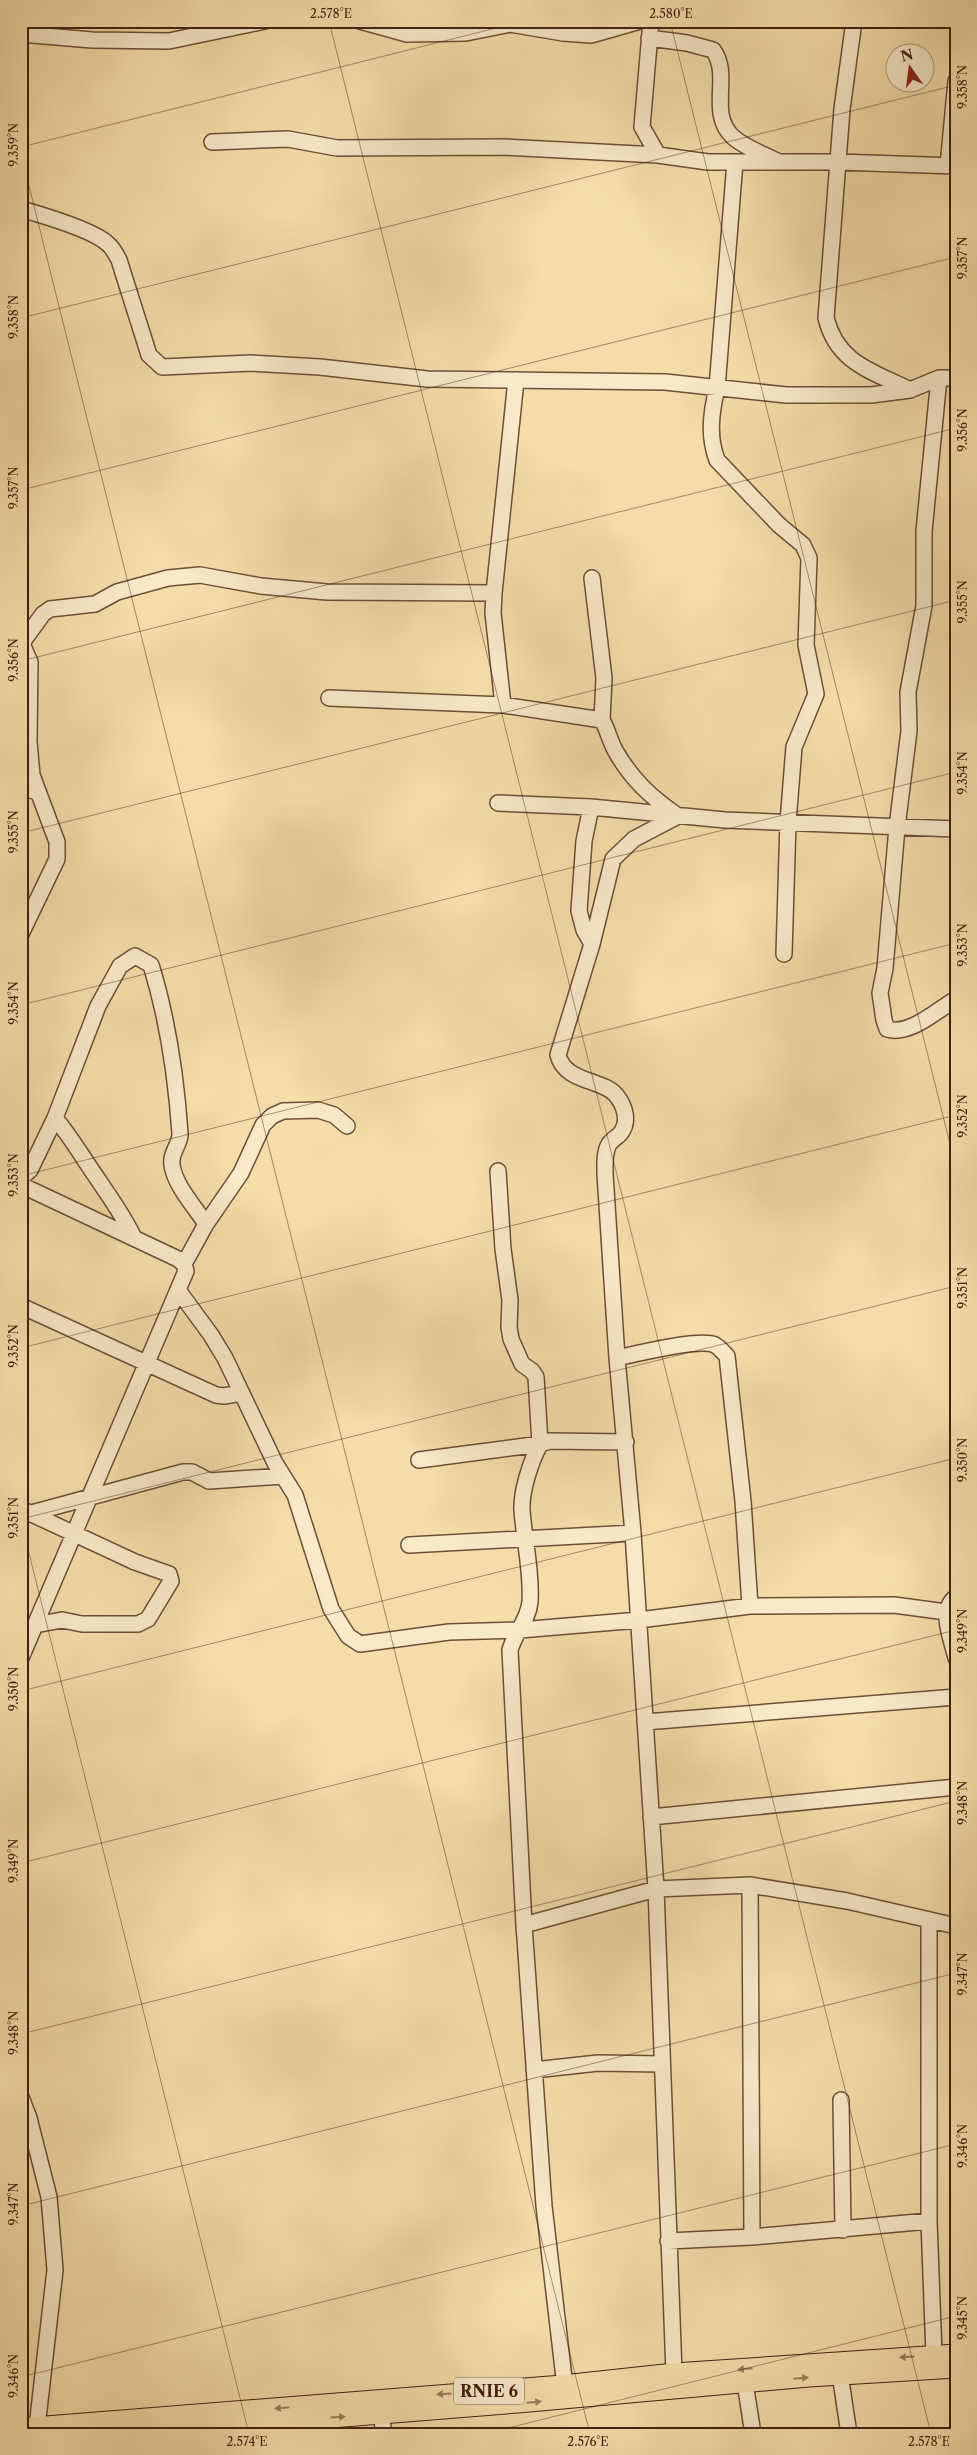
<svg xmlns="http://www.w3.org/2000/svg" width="977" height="2455" viewBox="0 0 977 2455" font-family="'Libre Caslon Text',serif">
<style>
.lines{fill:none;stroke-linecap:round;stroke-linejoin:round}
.minor-casing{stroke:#6d4f37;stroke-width:18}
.major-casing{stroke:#402010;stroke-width:21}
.minor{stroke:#f8e9c8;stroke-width:15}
.major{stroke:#f4ddab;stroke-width:19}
.oneway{fill:#9a7e5e}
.ticks{fill:none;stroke:#402010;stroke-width:1;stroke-opacity:0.45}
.labels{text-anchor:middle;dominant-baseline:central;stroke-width:5;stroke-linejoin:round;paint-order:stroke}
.shield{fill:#f8e9c8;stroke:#775c47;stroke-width:1}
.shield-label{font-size:16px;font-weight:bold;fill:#402010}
.neatline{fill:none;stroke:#402010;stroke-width:2}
.ticks-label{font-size:12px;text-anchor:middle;fill:#402010}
</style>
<rect width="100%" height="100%" fill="#f4ddab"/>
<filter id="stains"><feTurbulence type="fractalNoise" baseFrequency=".004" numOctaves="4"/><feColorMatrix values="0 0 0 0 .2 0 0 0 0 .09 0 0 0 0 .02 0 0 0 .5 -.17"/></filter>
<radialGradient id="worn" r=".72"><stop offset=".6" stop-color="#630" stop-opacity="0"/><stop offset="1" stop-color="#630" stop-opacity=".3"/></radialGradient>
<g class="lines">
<defs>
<path id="minor" d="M360 21 407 34 466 33 510 24 563 33 591 35 640 21
M651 21 642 127 658 155
M854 21 842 109 826 318C837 363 872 371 910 390
M21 34 92 40 169 41 265 21
M649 38 687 43 713 50C732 75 707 113 733 137 744 147 763 154 777 161
M212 142 288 139 337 148 503 147 658 155 708 162H838L956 166
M735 162 717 388C711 413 708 436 717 460L779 525 803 545 809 558 806 645 816 694 794 747 788 822 784 954
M948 166 956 81
M21 209C42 215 94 230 108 244 113 248 116 254 119 260L149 355 162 367 251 363 320 367 427 379 665 382 786 395H871L910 390 939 378H956
M939 378 924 531V606L908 692 909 731 897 827 885 968 880 993 884 1020 887 1029C910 1036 937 1010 956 999
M592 578 604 678 602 720
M329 698 503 705 602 720C608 730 610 742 616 752 633 781 651 797 678 816L634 839 613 859 592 944 558 1055C565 1083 603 1079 616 1095 625 1106 630 1122 620 1134 617 1137 612 1140 609 1144 604 1153 605 1164 605 1174L617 1358 633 1533 656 1889 674 2373
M503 705 493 613 494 593 516 380
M21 787 37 792
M498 803 591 807 725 820 956 829
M591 807 584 841 579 911 584 930 592 944
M21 934 57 859V842L32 775 29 742 30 662 23 646 24 640 43 614 50 609 95 604 117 592 168 578 200 575 261 586 327 592 494 593
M55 1118C71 1137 83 1158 97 1178 111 1199 123 1215 134 1238
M21 1178 30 1170 55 1118 98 1006 120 966 135 956 151 965C168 1020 176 1076 180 1133 181 1144 170 1152 172 1165 175 1186 195 1207 206 1224
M21 1185 178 1259 184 1264 186 1271 21 1658
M184 1264 206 1224 241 1173 263 1125 272 1116 283 1111 318 1110 334 1115 347 1126
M178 1290 211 1335 225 1358 275 1463 295 1495 331 1609 348 1636 360 1644 449 1632 520 1630 639 1620 750 1606 894 1605 946 1612
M21 1306 216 1395 224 1396 242 1393
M617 1358C635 1354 700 1338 715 1345 719 1347 723 1352 727 1356L743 1501 750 1606
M419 1460 540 1444 536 1377 532 1371 522 1364 511 1339 509 1327 510 1300 503 1249 498 1171
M21 1509 135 1562 169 1574 171 1581 148 1619 138 1624H82L62 1620 35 1625
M28 1514 183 1472H192L209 1481 283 1476
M409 1545 633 1533
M956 1597C938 1610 952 1640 956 1658
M645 1722 956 1697
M651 1817 956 1787
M750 1885 752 2237
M929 1921V2221L934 2355
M524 1925 656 1889 750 1885 847 1901 956 1926
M534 2070 598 2063 662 2064
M21 2097 29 2118 49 2197 55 2270 37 2427
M841 2100 843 2230
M668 2241 752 2237 929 2221
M840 2374 849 2434
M745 2383 753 2434
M566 2395 544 2206 524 1925 510 1650C515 1632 528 1621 530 1602 532 1571 524 1540 522 1510 521 1491 531 1461 540 1444L550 1441 626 1442
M381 2414 384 2434"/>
<path id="major" d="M21 2428 563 2385 674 2373 956 2354
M132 2434 518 2403 809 2377 956 2368"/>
</defs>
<!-- minor casing -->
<use href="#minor" class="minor-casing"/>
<!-- major casing -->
<use href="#major" class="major-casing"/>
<!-- minor -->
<use href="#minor" class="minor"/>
<!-- major -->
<use href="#major" class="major"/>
</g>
<!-- one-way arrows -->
<defs><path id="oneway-solid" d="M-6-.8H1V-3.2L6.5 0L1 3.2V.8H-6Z" transform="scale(1.25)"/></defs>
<g class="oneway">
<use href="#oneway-solid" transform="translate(907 2357) rotate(177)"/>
<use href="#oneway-solid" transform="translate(745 2369) rotate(175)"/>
<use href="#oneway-solid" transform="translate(801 2378) rotate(-5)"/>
<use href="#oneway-solid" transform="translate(444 2394) rotate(176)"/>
<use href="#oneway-solid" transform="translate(534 2402) rotate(-5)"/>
<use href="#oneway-solid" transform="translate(282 2408) rotate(175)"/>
<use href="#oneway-solid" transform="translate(338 2417) rotate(-4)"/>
</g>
<!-- ticks -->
<path class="ticks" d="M329 21 931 2434M670 21 956 1168M21 147 524 21M21 154 590 2434M21 318 956 85M21 490 956 257M21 661 956 428M21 833 956 600M21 1005 956 772M21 1176 956 943M21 1348 956 1115M21 1519 956 1286M21 1521 249 2434M21 1691 956 1458M21 1863 956 1630M21 2034 956 1801M21 2206 956 1973M21 2377 956 2144M484 2434 956 2316"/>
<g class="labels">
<!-- shield labels -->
<rect class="shield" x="454" y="2377.5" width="70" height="27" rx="4"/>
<g class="shield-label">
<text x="489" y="2391">RNIE 6</text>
</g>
</g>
<!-- margin -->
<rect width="977" height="2455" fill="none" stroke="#f4ddab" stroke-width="55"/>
<!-- north arrow -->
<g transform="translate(910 68) rotate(346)"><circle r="24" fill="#f8e9c8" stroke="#ae997e"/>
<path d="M0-4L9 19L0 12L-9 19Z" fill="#8f2418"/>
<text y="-8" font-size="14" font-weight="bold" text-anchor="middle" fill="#402010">N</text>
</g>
<rect x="28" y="28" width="922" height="2400" class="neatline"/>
<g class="ticks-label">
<text x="331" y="18">2.578°E</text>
<text x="671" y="18">2.580°E</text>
<text transform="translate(963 87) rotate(-90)" y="4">9.358°N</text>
<text transform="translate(14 145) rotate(-90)" y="4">9.359°N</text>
<text transform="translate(963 258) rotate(-90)" y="4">9.357°N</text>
<text transform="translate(14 317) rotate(-90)" y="4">9.358°N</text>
<text transform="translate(963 430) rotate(-90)" y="4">9.356°N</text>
<text transform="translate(14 488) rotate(-90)" y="4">9.357°N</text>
<text transform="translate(963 602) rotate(-90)" y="4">9.355°N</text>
<text transform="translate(14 660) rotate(-90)" y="4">9.356°N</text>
<text transform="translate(963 773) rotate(-90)" y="4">9.354°N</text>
<text transform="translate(14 832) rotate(-90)" y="4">9.355°N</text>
<text transform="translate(963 945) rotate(-90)" y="4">9.353°N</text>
<text transform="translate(14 1003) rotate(-90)" y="4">9.354°N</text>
<text transform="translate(963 1116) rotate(-90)" y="4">9.352°N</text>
<text transform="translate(14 1175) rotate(-90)" y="4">9.353°N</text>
<text transform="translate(963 1288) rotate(-90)" y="4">9.351°N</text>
<text transform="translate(14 1346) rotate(-90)" y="4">9.352°N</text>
<text transform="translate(963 1460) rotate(-90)" y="4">9.350°N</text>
<text transform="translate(14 1518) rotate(-90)" y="4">9.351°N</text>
<text transform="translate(963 1631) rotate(-90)" y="4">9.349°N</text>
<text transform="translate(14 1689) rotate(-90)" y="4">9.350°N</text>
<text transform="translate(963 1803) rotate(-90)" y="4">9.348°N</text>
<text transform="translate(14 1861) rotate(-90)" y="4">9.349°N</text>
<text transform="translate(963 1974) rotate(-90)" y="4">9.347°N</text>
<text transform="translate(14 2033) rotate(-90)" y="4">9.348°N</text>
<text transform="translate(963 2146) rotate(-90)" y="4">9.346°N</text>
<text transform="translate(14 2204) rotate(-90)" y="4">9.347°N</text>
<text transform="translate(963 2318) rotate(-90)" y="4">9.345°N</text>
<text transform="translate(14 2376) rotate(-90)" y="4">9.346°N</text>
<text x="247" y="2446">2.574°E</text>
<text x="588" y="2446">2.576°E</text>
<text x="929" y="2446">2.578°E</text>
</g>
<rect width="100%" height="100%" filter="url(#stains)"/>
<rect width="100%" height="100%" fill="url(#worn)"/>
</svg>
